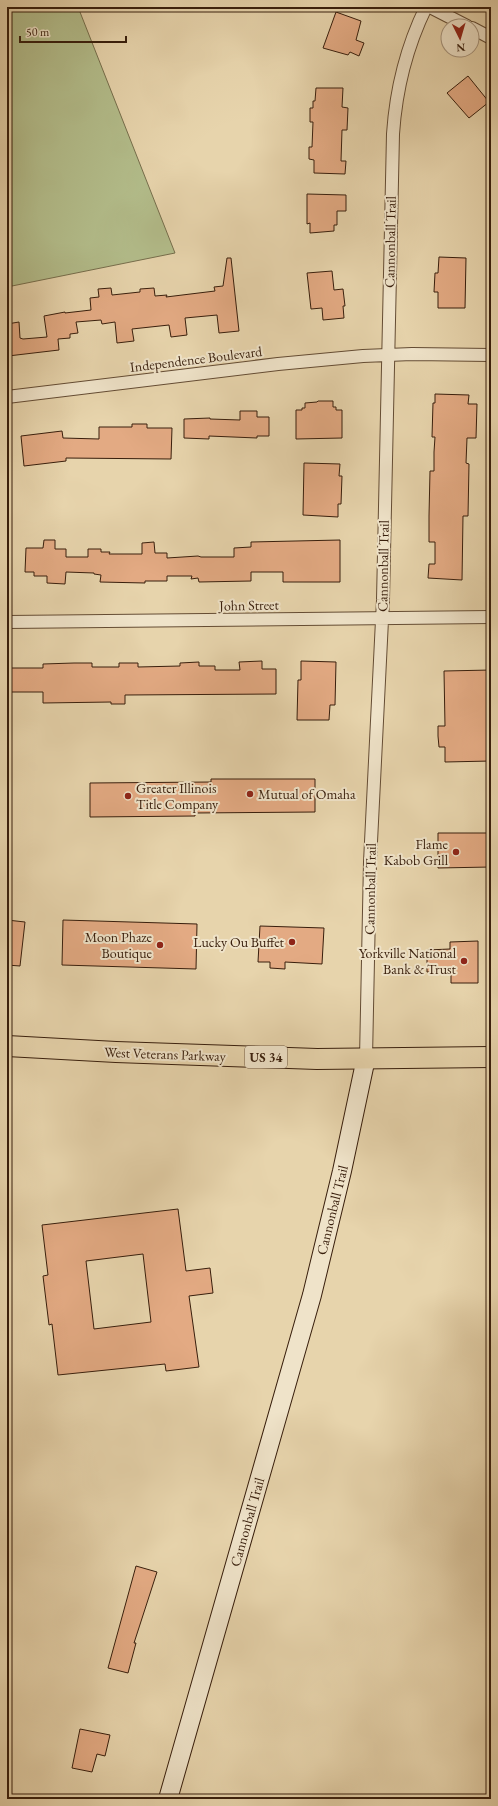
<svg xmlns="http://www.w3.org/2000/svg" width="498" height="1806" viewBox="0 0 498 1806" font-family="'EB Garamond',serif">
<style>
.green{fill:#b3bd8b;stroke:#766e4c}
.building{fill:#e3aa83;stroke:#381e0c;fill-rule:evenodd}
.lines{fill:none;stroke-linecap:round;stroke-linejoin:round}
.street-casing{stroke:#644c34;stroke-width:14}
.secondary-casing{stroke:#381e0c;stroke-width:20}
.primary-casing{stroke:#381e0c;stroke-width:22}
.street{stroke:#efe3c9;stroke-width:12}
.secondary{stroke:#efe3c9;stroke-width:18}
.primary{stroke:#e7d4ac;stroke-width:20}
.poi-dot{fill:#8f2418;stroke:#efe3c9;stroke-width:1.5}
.labels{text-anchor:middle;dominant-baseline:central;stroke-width:4;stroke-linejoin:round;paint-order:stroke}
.shield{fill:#efe3c9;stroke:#6f5945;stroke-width:1}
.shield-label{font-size:13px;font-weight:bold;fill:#381e0c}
.street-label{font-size:14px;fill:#381e0c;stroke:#efe3c9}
.poi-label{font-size:14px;fill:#381e0c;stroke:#efe3c9;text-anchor:end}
</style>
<rect width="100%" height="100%" fill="#e7d4ac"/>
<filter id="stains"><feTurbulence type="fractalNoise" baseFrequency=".005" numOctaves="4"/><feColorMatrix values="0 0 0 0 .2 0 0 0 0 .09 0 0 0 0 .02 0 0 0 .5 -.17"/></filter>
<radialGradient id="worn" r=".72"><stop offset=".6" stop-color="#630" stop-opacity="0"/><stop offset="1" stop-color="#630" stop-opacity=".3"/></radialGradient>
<!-- green -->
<path class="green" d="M7 7H78L175 253 7 287Z"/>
<!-- building -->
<path class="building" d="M336 12 361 21 356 40 364 43 359 56 350 52 348 55 323 48Z
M468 76 489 102 469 118 447 93Z
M316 88H343L342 107 348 108 347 130H342L341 161H346L345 174 314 173V160L309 159V147H312L313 122H310V108H313V101H315Z
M307 194 346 195V211H337V225H334V231L310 233V223L307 224Z
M439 257 466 258 465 308H438V292H434L435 273H438Z
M227 258H231L239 331 219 333 217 315 185 318 187 335 171 337 169 325 132 329 134 341 117 343 115 322 102 324 101 320 76 322 78 333 70 334V338L58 339 59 350 8 356 7 324 19 322 20 338 23 339 47 337 44 316 65 312V313L91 310 90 298 99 297 98 289 111 288 112 295 140 292V289L154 288 155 296 167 295 166 297 215 291 214 287 223 286Z
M332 271 334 290 343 289 345 306H343L344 318 323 320 322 308 311 309 307 273Z
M435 394 469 395 468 404H477L476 438H467L466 463 469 464 468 516H463L462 580 428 578 429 564H435V542H429V516L430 471H434V452L435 437H432L433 403H435Z
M318 401H333V407H336V410H342V438L296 439V410H302V408H305V403L317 402Z
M240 411H257V417H269V436H257V438L209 436V439L184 438V419L210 418V419L240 420Z
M132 424H147V428H172L171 459 66 458V461L24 466 21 436 62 431 63 438 99 439V427H132Z
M304 463 340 464 339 476H342L341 504H338V517L303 515Z
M44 540H55V549H66V557H88V549H101V552H110L109 554H142V543L154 542 155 553H167V558L198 556 201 557H234V548L251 547V542L340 540V582H283V572H251V581L199 582 198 578 191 579 192 576H167V581H145V583L100 582 101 575 94 574V573L66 572 65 584 47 583V576H34V572H25L26 548H43Z
M262 661V669H276V694L125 695V704H111V702L43 703V692H7V668H43V664L74 663H92V667H119V663H138V667L180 666V663L199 662V666H215V670H240L239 662Z
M301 661 336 662 335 705H330L329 720H297L298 680H301Z
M491 670V761L445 762V747H439L438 736V726H445L444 671Z
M211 779H315V812L195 813V816L90 817V783L211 782Z
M438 833H491V867L438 868Z
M7 920 25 922 20 966 7 965Z
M63 920 197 924 196 969 62 965Z
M260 926 324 928 322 964 285 962V969L270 968V962H258Z
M478 941V983H451V972H427V950L450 949V942Z
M178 1209 186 1271 210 1268 213 1293 189 1296 199 1367 166 1371 165 1364 58 1375 52 1324 49 1325 43 1276 48 1275 42 1225ZM143 1254 151 1322 94 1329 86 1261Z
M136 1566 157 1572 134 1643H136L128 1673 108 1668Z
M80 1729 110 1735 105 1756 97 1754 92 1772 72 1768Z"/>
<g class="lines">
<defs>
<path id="street" d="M430 7 467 26
M472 28 491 38
M7 397 278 364 363 356 412 354 491 355
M7 622 491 617
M366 1058 370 862 383 600 393 134C396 89 406 48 426 7"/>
<path id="secondary" d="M168 1799 312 1295 342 1171 366 1058"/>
<path id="primary" d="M7 1046 116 1052 317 1059 491 1057"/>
</defs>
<!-- street casing -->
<use href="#street" class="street-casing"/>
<!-- secondary casing -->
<use href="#secondary" class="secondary-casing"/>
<!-- primary casing -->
<use href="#primary" class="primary-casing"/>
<!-- street -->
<use href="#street" class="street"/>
<!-- secondary -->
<use href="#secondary" class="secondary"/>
<!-- primary -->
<use href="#primary" class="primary"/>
</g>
<!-- markers -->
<g class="poi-dot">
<circle cx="250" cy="794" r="4"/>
<circle cx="128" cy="796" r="4"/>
<circle cx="456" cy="852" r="4"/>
<circle cx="292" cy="942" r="4"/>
<circle cx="160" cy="945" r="4"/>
<circle cx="464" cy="961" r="4"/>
</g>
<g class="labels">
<!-- shield labels -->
<rect class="shield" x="245" y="1046" width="42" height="22" rx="3"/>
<g class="shield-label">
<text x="266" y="1057">US 34</text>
</g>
<!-- street labels -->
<g class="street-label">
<text transform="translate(390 242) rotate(-89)">Cannonball Trail</text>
<text transform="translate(196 359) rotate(-7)">Independence Boulevard</text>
<text transform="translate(383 566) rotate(-89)">Cannonball Trail</text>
<text transform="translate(249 605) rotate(-1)">John Street</text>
<text transform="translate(370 889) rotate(-89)">Cannonball Trail</text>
<text transform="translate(165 1054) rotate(2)">West Veterans Parkway</text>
<text transform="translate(332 1210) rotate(-76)">Cannonball Trail</text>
<text transform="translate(247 1522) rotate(-74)">Cannonball Trail</text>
</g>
<!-- poi labels -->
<g class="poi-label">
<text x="136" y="788" text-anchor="start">Greater Illinois<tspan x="136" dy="16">Title Company</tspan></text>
<text x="258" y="794" text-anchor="start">Mutual of Omaha</text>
<text x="448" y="844">Flame<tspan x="448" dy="16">Kabob Grill</tspan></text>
<text x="152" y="937">Moon Phaze<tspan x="152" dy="16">Boutique</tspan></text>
<text x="284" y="942">Lucky Ou Buffet</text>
<text x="456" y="953">Yorkville National<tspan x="456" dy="16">Bank &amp; Trust</tspan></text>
</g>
</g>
<!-- margin -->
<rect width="498" height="1806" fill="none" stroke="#e7d4ac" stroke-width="24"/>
<rect x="8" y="8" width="482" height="1790" fill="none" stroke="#381e0c" stroke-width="2"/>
<rect x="12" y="12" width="474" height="1782" fill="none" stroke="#381e0c"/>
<!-- north arrow -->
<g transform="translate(460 38) rotate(175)"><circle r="19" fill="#efe3c9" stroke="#a6947d"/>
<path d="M0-3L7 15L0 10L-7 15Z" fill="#8f2418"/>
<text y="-6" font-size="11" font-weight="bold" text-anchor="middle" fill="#381e0c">N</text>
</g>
<!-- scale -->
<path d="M20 36v6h106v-6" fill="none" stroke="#381e0c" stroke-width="2"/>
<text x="26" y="36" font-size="12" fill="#381e0c" stroke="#efe3c9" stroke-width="3" paint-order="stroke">50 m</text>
<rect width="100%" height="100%" filter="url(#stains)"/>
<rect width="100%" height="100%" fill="url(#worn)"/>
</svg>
